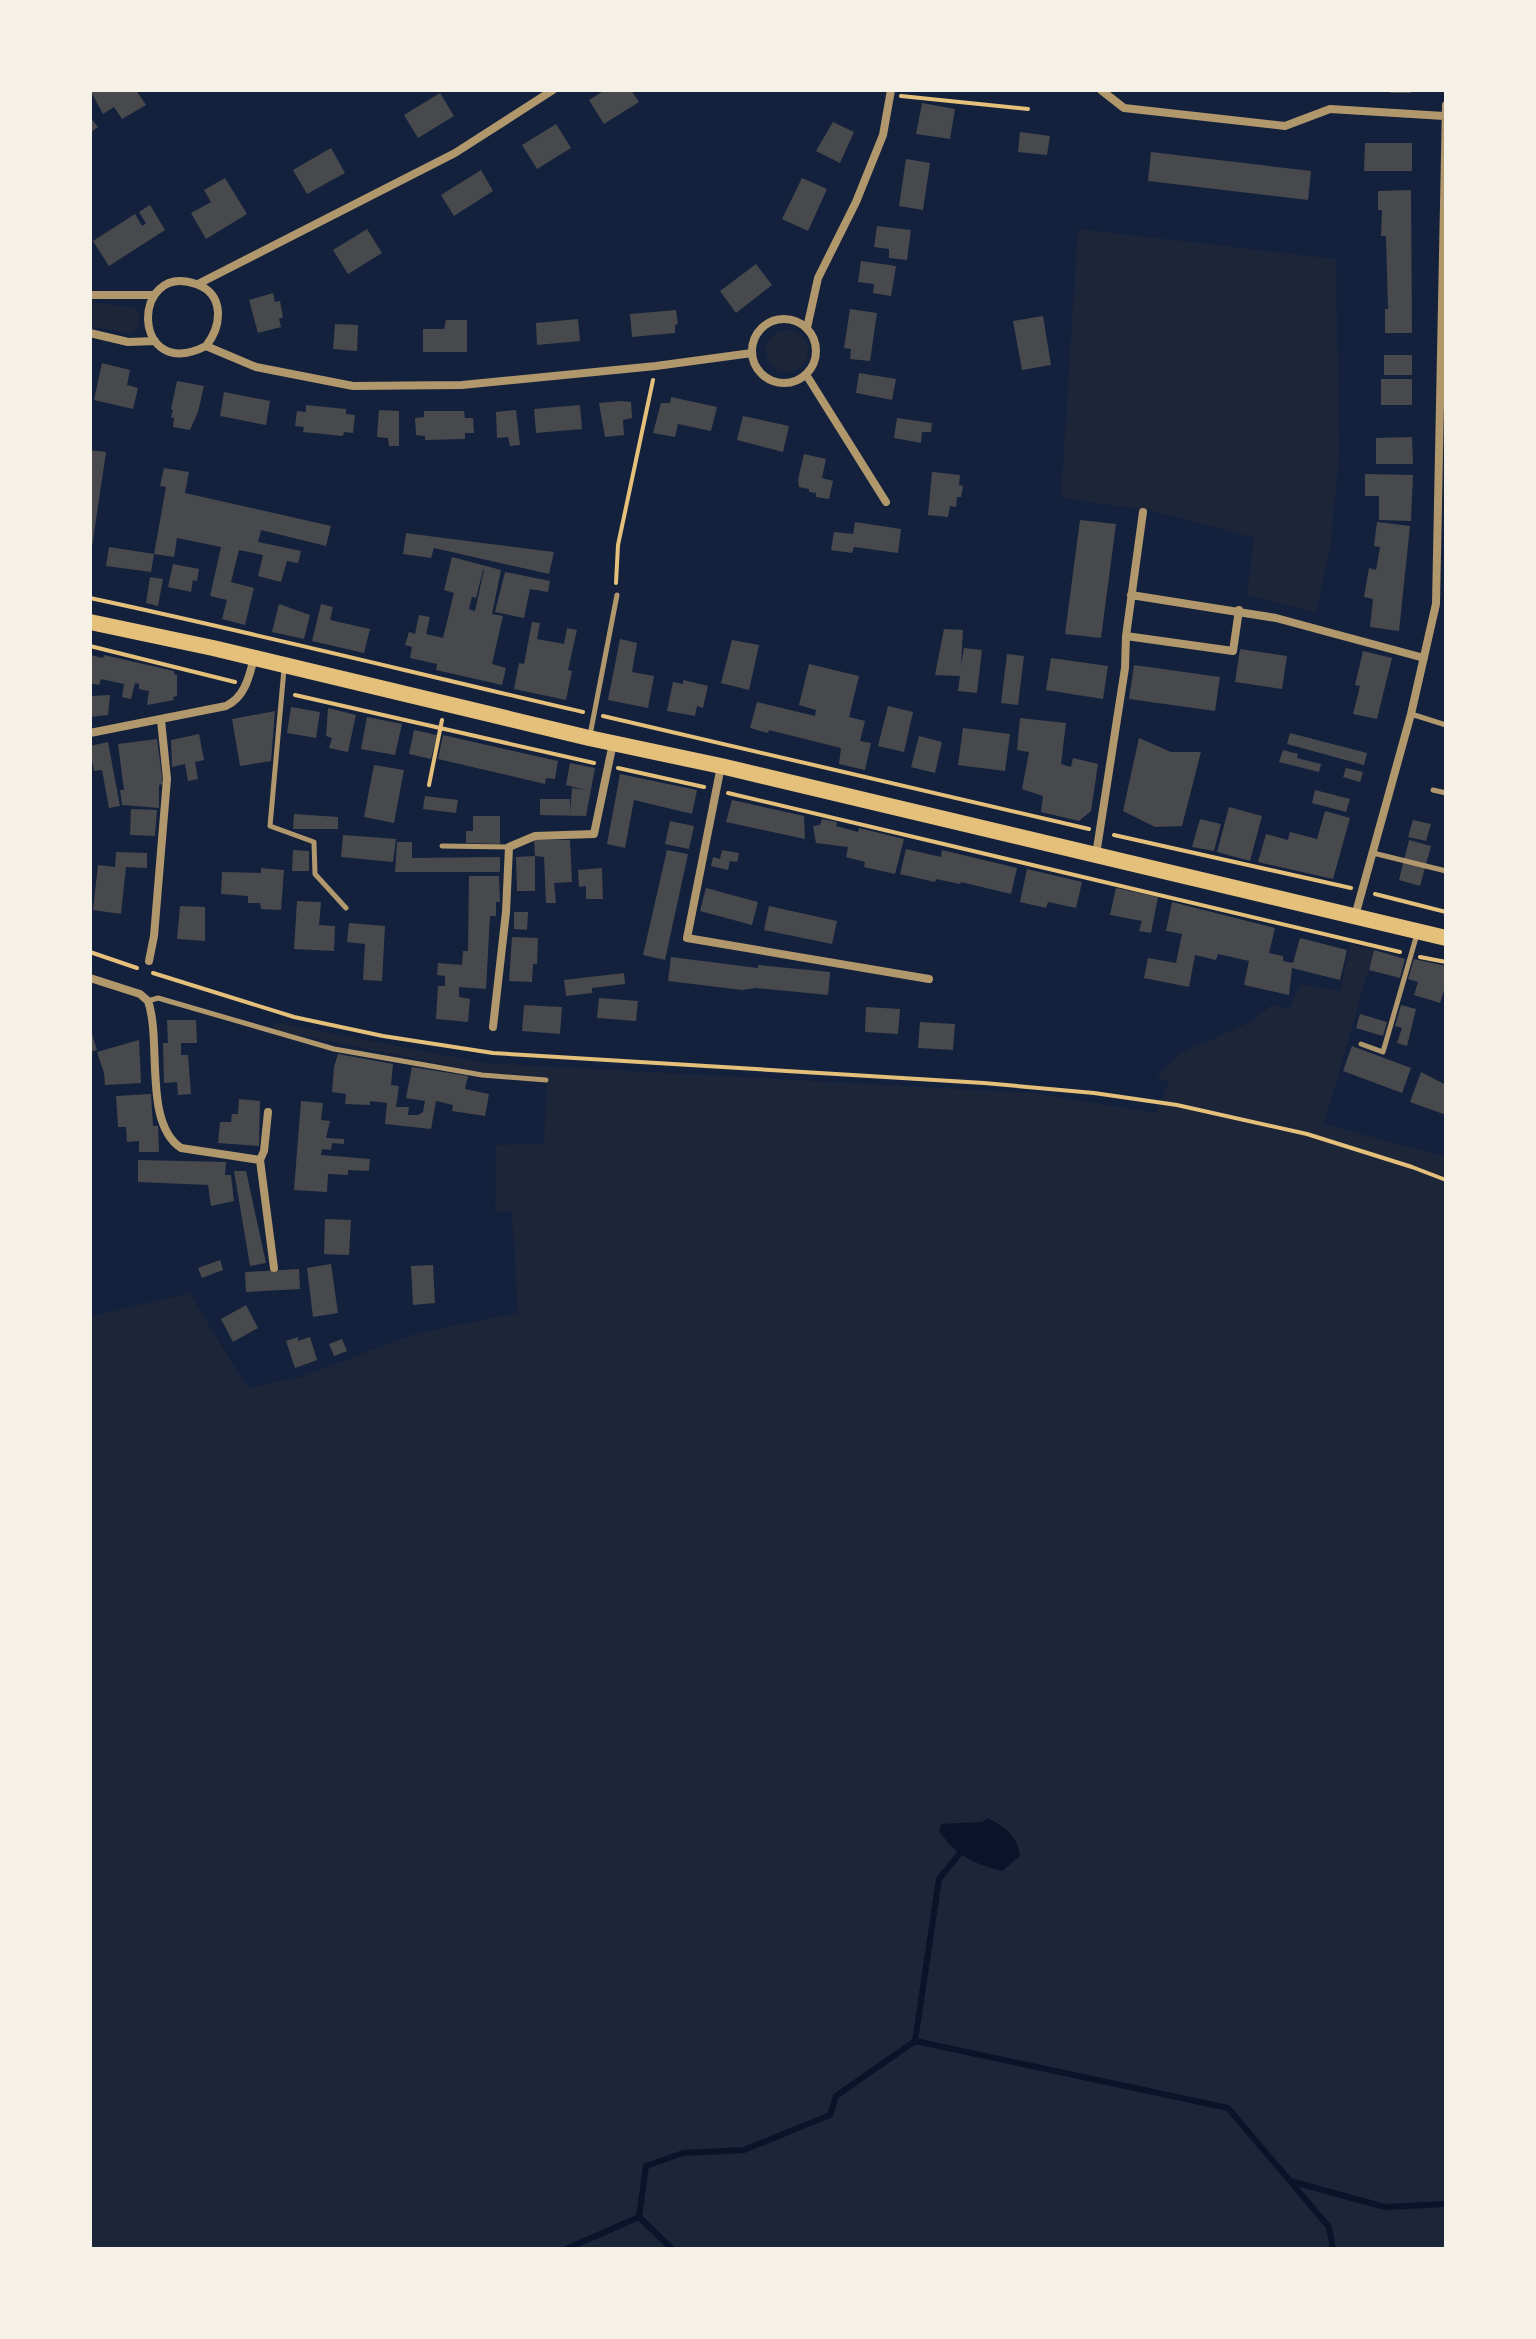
<svg xmlns="http://www.w3.org/2000/svg" width="1536" height="2339" viewBox="0 0 1536 2339" font-family="'Roboto Serif',serif">
<style>
.green{fill:#1d2539}
.water{fill:#0b132b}
.lines{fill:none;stroke-linecap:round;stroke-linejoin:round}
.stream{stroke:#0b132b;stroke-width:6}
.building{fill:#48494c;fill-rule:evenodd}
.path{stroke:#e5c07b;stroke-width:4}
.service{stroke:#b1986c;stroke-width:5}
.minor{stroke:#b1986c;stroke-width:8}
.primary{stroke:#e5c07b;stroke-width:16}
</style>
<rect width="100%" height="100%" fill="#14213d"/>
<!-- green -->
<path class="green" d="M1078 229 1336 259 1339 453 1331 543 1316 613 1247 595 1254 538 1154 511 1061 498Z
M90 302 136 308 140 315 137 330 130 334 90 326Z
M766 351a21 21 0 1 1 42 0a21 21 0 1 1-42 0Z
M1350 944 1374 950 1324 1124 1446 1157V2249H90V1317L189 1293 248 1388 301 1377 414 1334 518 1313 512 1211 495 1212 496 1145 544 1144 547 1077 482 1072 273 1030 274 1022 485 1063 1032 1093 1156 1113 1169 1082 1156 1076 1183 1052 1253 1021 1271 1005 1289 1008 1301 984 1340 991Z"/>
<!-- water -->
<path class="water" d="M988 1818C1006 1828 1017 1835 1020 1856L1002 1871C974 1864 955 1855 939 1831L941 1824 982 1822Z"/>
<g class="lines">
<!-- stream -->
<path class="stream" d="M915 2041 939 1879 960 1853
M1290 2181 1385 2207 1446 2204
M639 2217 672 2249
M566 2249 639 2217 646 2166 683 2153 744 2150 830 2115 836 2096 915 2041 1228 2108 1329 2227 1333 2249"/>
</g>
<!-- building -->
<path class="building" d="M90 90H136L146 105 122 119 114 107 103 114Z
M605 90H631L639 102 604 124 589 100Z
M1390 90H1412L1411 93H1390Z
M440 93 454 116 418 138 404 115Z
M922 103 955 109 950 139 916 134Z
M90 117 98 127 90 133Z
M833 122 854 132 840 163 816 151Z
M556 124 571 148 537 169 522 145Z
M1020 132 1050 136 1047 155 1018 152Z
M1365 143H1412V171H1364Z
M331 148 345 173 307 194 293 170Z
M1151 152 1311 171 1308 200 1148 181Z
M906 159 930 163 923 210 899 206Z
M481 170 493 191 454 216 441 195Z
M225 178 247 214 206 239 191 213 211 202 204 190Z
M802 178 827 189 808 231 782 219Z
M1411 190 1412 333H1385V309H1388L1386 236H1381L1382 210H1378V191Z
M150 205 165 230 109 266 93 241 135 214 142 226 146 223 139 212Z
M877 226 911 230 907 260 889 258V249L874 247Z
M367 229 382 253 348 274 333 250Z
M861 261 896 266 891 296 873 293 874 284 858 282Z
M756 264 772 285 736 313 720 291Z
M273 293 275 302 280 301 283 317 279 319 281 327 258 333 249 300Z
M850 309 877 313 870 361 850 359 851 349 844 348Z
M676 310 678 324 675 325V333L632 337 630 314Z
M1043 316 1051 365 1022 370 1013 321Z
M578 319 580 341 537 345 536 323Z
M446 320H467V352H423V329H444Z
M335 324 358 325 357 351 333 349Z
M1384 355H1412V375H1384Z
M102 363 130 370 127 385 138 388 133 409 94 400Z
M859 373 896 379 892 400 856 393Z
M1381 379H1412V405H1381Z
M177 381 204 386 198 412 190 430 173 427 174 418 171 417 173 410 171 409Z
M224 392 270 401 266 425 220 416Z
M671 397 717 407 711 431 678 424 675 437 653 433 661 403H670Z
M621 401 631 402 632 418 623 420 624 435 605 437 599 403Z
M306 405 346 409V414L355 415 353 433 344 432 343 436 303 432 304 427 295 426 297 411 306 412Z
M580 405 582 429 536 433 534 409Z
M379 410 399 411V446H389L388 438 377 437Z
M516 410 520 445 510 446 508 437 497 438 496 412Z
M424 411H464L465 418H473L474 433H465V439L425 440V436L416 435 415 418 424 417Z
M743 416 789 426 783 452 737 440Z
M897 418 932 423 931 432H922L921 443 894 438Z
M1412 437 1413 464H1376V438Z
M90 450 106 452 92 547H90Z
M804 454 826 459 822 478 833 481 829 499 816 497V493L809 492V489L799 487 798 480Z
M164 468 189 472 185 493 331 526 326 546 261 530 258 542 301 551 298 563 287 561 281 582 258 576 263 555 239 550 231 582 254 588 245 625 222 619 227 600 210 596 221 547 177 538 174 557 154 554 166 487 160 486Z
M932 472 960 475 959 485 963 486 961 497H957L956 507 950 506 948 517 928 515Z
M1365 474 1413 475 1411 521 1379 520V496H1365Z
M1080 520 1116 524 1101 638 1065 634Z
M855 522 901 529 898 553 854 547 852 553 831 550 834 532 853 534Z
M1377 522 1410 526 1399 631 1370 627 1373 599 1364 597 1369 568 1376 570 1380 547 1374 546Z
M406 533 436 537 554 552 549 574 434 548 431 558 403 554Z
M109 547 154 554 151 572 106 566Z
M452 557 501 570 492 614 503 616 492 664 506 668 502 685 436 670 437 664 410 658 412 647 405 645 409 632 415 634 419 615 430 617 426 634 443 638 454 593 444 590ZM483 570H484L475 611 469 609 472 597 476 598Z
M173 564 199 569 197 581 193 580 191 592 168 587Z
M505 572 550 581 548 592 530 589 524 618 495 612Z
M150 577 163 579 158 606 146 603Z
M279 604 310 615 304 639 272 632Z
M321 604 333 607 330 620 370 629 364 653 312 641Z
M532 622 540 623 537 639 564 644 567 628 577 630 568 670 572 671 566 700 514 689 519 663 524 664Z
M944 629 963 630 961 665 964 648 982 650 977 693 958 691 960 676 935 675Z
M620 639 637 643 632 672 654 676 648 708 608 700Z
M732 640 759 645 749 690 721 683Z
M1240 649 1287 656 1282 689 1235 682Z
M1363 651 1392 658 1377 719 1353 714 1360 686 1355 685Z
M1007 654 1024 656 1018 705 1001 703Z
M90 655 103 658 104 655 174 671V674L177 675V696L173 697 174 700 147 705 149 691 139 689V684L135 683 131 699 122 697 124 684 101 679 99 685 90 683Z
M1051 658 1108 666 1103 699 1046 690Z
M809 664 859 676 849 717 865 721 860 741 871 743 865 770 839 764 841 748 769 730 768 733 750 728 757 702 815 716 816 710 799 705Z
M1134 665 1220 677 1215 711 1129 699Z
M683 680 708 686 703 708 697 706 695 716 667 711 673 682 683 684Z
M110 695 108 715 90 717V696Z
M888 706 913 712 904 752 878 746Z
M291 707 320 712 316 738 287 733Z
M328 708 356 715 348 752 329 748 332 738 326 736Z
M275 711 271 761 240 766 232 719Z
M367 717 402 724 395 755 361 749Z
M1020 718 1066 723 1061 764 1071 767 1073 758 1098 764 1091 811 1079 821 1041 812 1043 796 1022 789 1029 752 1017 750Z
M963 728 1010 734 1005 771 958 765Z
M414 730 437 735 431 759 409 754Z
M1290 733 1367 753 1364 765 1287 744Z
M199 734 204 760 195 762 198 779 188 781 185 764 172 767 171 740Z
M443 735 558 761 555 779 546 778 545 784 438 759Z
M919 736 942 742 935 773 911 767Z
M1139 738 1171 752H1201L1182 826 1155 827 1123 811Z
M157 739 163 784 159 785V808L122 805 120 790H124L118 744Z
M108 742 120 806 109 808 102 770 94 771 90 750V746Z
M1283 750 1298 754 1297 758 1321 764 1319 772 1279 762Z
M570 763 595 768 586 816 540 815V799H570V813L572 788 585 790 566 785Z
M374 765 404 770 394 823 364 817Z
M1346 768 1363 772 1360 782 1343 777Z
M620 774 697 790 692 814 634 800 625 848 607 844Z
M1315 790 1350 799 1346 812 1312 803Z
M425 796 458 800 456 813 423 809Z
M732 800 804 816 805 839 726 822Z
M1229 807 1262 816 1250 861 1217 852Z
M131 809 157 810 155 836 130 835Z
M1325 811 1350 818 1333 879 1258 862 1266 834 1288 840 1290 832 1317 839Z
M294 814 338 817V829H293Z
M473 816H500V844L466 843V831H473Z
M822 819 837 822 836 826 858 832 859 828 904 839 895 874 864 867 865 862 846 857 848 847 816 843 813 826 820 825Z
M1200 819 1221 824 1214 851 1192 847Z
M1413 820 1431 824 1426 841 1408 837Z
M670 821 694 826 689 849 665 844Z
M343 835 396 839 393 862 341 857Z
M534 840H570L572 882 554 883 556 903H546L544 857 535 856Z
M1409 840 1431 846 1420 886 1399 880Z
M397 842H412V858L500 857V872H395Z
M906 849 941 857 942 850 1017 868 1011 894 961 882 960 884 936 879 935 882 900 874Z
M293 850 309 851V871H292Z
M667 850 688 854 665 960 643 955Z
M722 850 739 853 737 862 730 861 728 870 711 866 713 857 720 859Z
M116 852 147 853V868L126 867 121 914 93 910 98 865 115 867Z
M535 856V891H517L516 857Z
M261 868 284 870 281 910 261 909 260 903H248V896L221 894 222 872 261 873Z
M602 868 603 899H586V886L579 887 578 870Z
M1027 869 1082 882 1076 908 1048 902 1046 908 1020 902Z
M469 876H499L500 902H496V916H490L486 989 459 987V997L470 999 468 1022 436 1019 438 986H445V976L437 975 438 963 462 965 463 951H468Z
M706 888 758 902 752 925 700 911Z
M1116 888 1158 897 1151 933 1139 931 1142 921 1110 915Z
M297 901 321 902 319 925 335 926 334 951 294 949Z
M1172 902 1275 928 1269 953 1283 956V961L1293 963 1300 938 1347 950 1340 980 1292 968 1289 995 1244 985 1249 961 1218 954 1216 960 1195 955 1189 987 1144 978 1148 958 1176 963 1182 934 1166 931Z
M180 906 205 907V941L177 939Z
M769 906 837 921 832 944 764 930Z
M514 912H528L527 930 514 929Z
M349 923 385 926 382 981 363 980 365 944 347 942Z
M512 937 538 938 537 964H533L532 982 509 981Z
M1374 950 1405 959 1400 978 1369 970Z
M671 957 758 968V965L830 972 828 995 756 988 742 990 668 981Z
M1414 959 1446 966V991L1444 990 1440 1003 1414 995 1418 982 1408 979Z
M624 973 625 984 592 988V993L566 996 564 980Z
M599 998 638 1001 636 1021 597 1018Z
M524 1005 562 1007 560 1034 522 1031Z
M1401 1005 1416 1009 1407 1046 1397 1043 1402 1028 1395 1026Z
M866 1007 900 1009 898 1034 865 1032Z
M1360 1014 1387 1022 1383 1036 1356 1028Z
M167 1020H196L197 1043H181V1055H188L191 1094 178 1095 177 1082 164 1083 163 1043H168Z
M920 1022 955 1024 953 1050 918 1048Z
M90 1028 97 1050 90 1052Z
M139 1040 141 1083 105 1085 104 1073 97 1052Z
M1352 1046 1411 1068 1402 1093 1343 1071Z
M338 1054 393 1064 391 1085 399 1086 396 1107H409L408 1115H418L423 1112 425 1101 406 1098 412 1067 468 1076 465 1089 489 1094 485 1116 452 1111 453 1105 436 1101 431 1129 385 1124 387 1103 370 1101V1105L345 1104 346 1094 332 1092 334 1067Z
M1421 1072 1446 1085V1115L1410 1102Z
M151 1094 153 1126H158L159 1152H139V1141L127 1142 126 1127H118L116 1096Z
M239 1099 260 1101 259 1146 218 1143 220 1122H231L232 1114H238Z
M301 1101 323 1103 321 1120 330 1121 326 1138 344 1139V1144L332 1143 331 1150 322 1149 321 1155 370 1159 369 1171 348 1170V1175L328 1174 327 1192 294 1190Z
M138 1160 226 1162 225 1175H231L234 1201 211 1206 208 1185 138 1182Z
M234 1171H246L266 1263 250 1266Z
M325 1219 351 1220 349 1255 324 1254Z
M220 1260 223 1270 202 1278 198 1268Z
M331 1264 338 1313 313 1317 307 1268Z
M433 1265 435 1303 413 1305 411 1266Z
M299 1269 300 1289 246 1292 245 1272Z
M246 1305 258 1328 233 1342 221 1319Z
M298 1337V1341L310 1337 317 1360 295 1368 286 1341Z
M342 1339 347 1351 334 1356 329 1344Z"/>
<g class="lines">
<!-- path -->
<path class="path" d="M901 96 1028 109
M616 583 618 545 653 380
M90 598C255 633 418 674 583 712
M90 646 235 682
M295 695 594 763
M603 716 1089 829
M618 768 704 787
M429 785 442 720
M728 793 1400 952
M1114 835 1351 888
M1375 894 1446 912
M90 952 137 968
M1420 957 1446 962
M153 973 294 1017 383 1036 493 1053 984 1083 1094 1093 1177 1105 1307 1134 1412 1167 1446 1180"/>
<!-- service -->
<path class="service" d="M284 669 270 826 314 842 315 874 346 908
M1411 714 1446 725
M590 735 617 595
M1433 790 1446 793
M442 846 509 847
M1373 853 1446 871
M148 1001 158 998 334 1049 482 1075 546 1080
M1361 1044 1383 1052 1417 934"/>
<!-- minor -->
<path class="minor" d="M1101 90 1124 108 1285 126 1330 109 1444 116
M198 284 455 153 553 90
M90 295H154
M752 351a32 32 0 1 1 64 0a32 32 0 1 1-64 0Z
M807 328 818 278 856 202 883 135 891 90
M90 333 128 342 155 341
M206 346C222 326 225 294 196 284 130 261 131 384 206 346L256 367 353 386 462 385 656 366 752 353
M807 376 886 502
M1131 595 1276 618 1424 658
M1126 636 1233 651 1239 610
M90 733 226 706C245 697 249 677 254 658
M721 766 687 938 929 979
M1096 855 1125 668 1126 636 1143 512
M1355 916 1411 714 1436 604 1446 105
M149 961 154 936 167 779 161 720
M90 978 140 994 148 1001C162 1041 143 1123 181 1148L260 1160 274 1268
M493 1027 506 912 509 847 535 836 594 834 613 743
M260 1160 264 1151 268 1112"/>
<!-- primary -->
<path class="primary" d="M90 622 213 648 589 738 721 766 1446 938"/>
</g>
<!-- border -->
<rect width="1536" height="2339" fill="none" stroke="#f6f1e7" stroke-width="184"/>
</svg>
